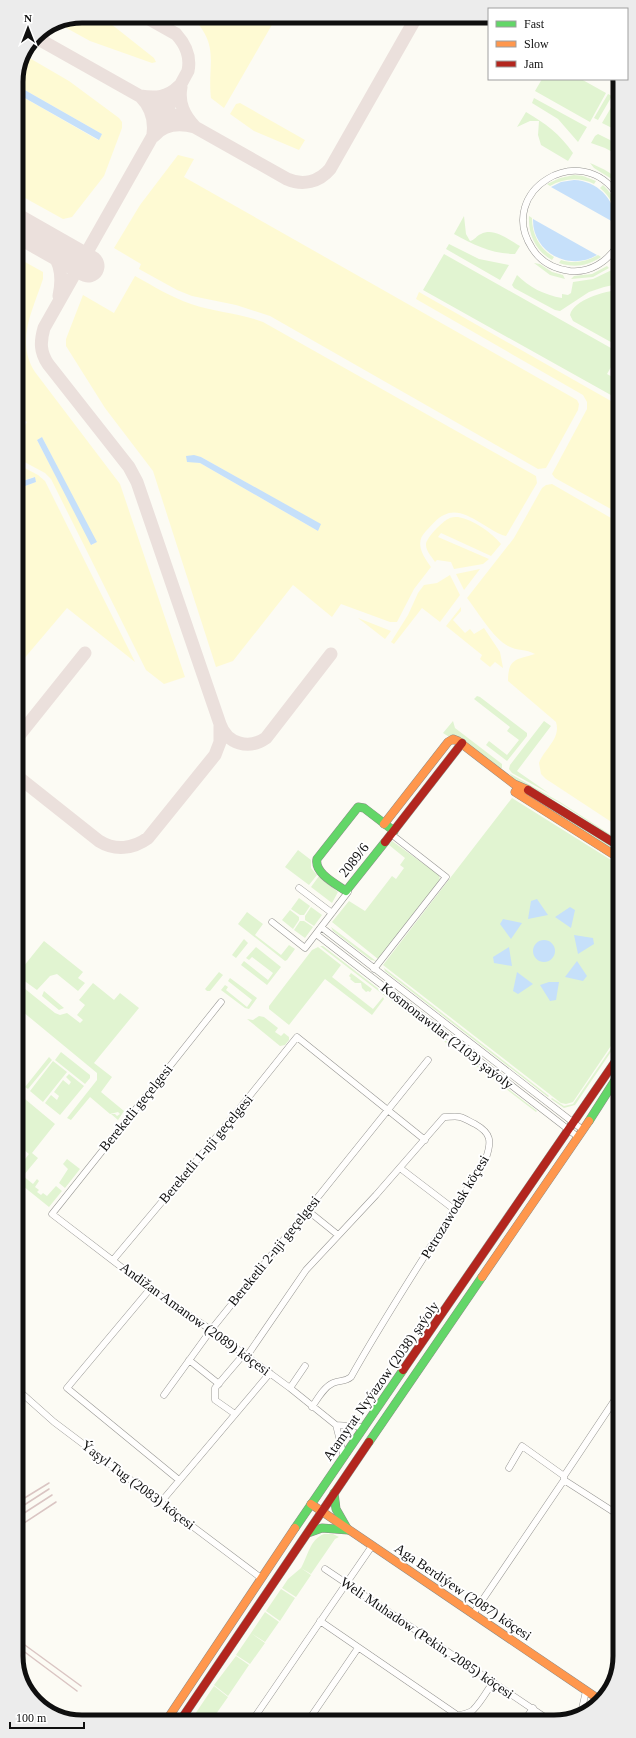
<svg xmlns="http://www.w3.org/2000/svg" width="636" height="1738" viewBox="0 0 636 1738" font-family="'Times New Roman',serif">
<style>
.green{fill:#e1f4d1}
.sand{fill:#fefad3;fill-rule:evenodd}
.water{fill:#c6e0fa}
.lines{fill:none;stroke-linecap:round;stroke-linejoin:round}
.taxiway{stroke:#ebe0dc;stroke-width:13}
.runway{stroke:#ebe0dc;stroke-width:33}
.street-casing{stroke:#969592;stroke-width:7}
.fast-casing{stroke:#8c8c89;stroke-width:9}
.slow-casing{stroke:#8c8c89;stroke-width:9}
.jam-casing{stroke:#8c8c89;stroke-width:9}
.street{stroke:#fffefd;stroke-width:6}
.fast{stroke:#63d668;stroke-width:8}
.slow{stroke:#ff974d;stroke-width:8}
.jam{stroke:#b3261e;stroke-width:8}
.rail{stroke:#dac5c3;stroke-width:1.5}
.labels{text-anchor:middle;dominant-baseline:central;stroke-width:4;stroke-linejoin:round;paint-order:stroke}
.street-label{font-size:14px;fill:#0f0f0f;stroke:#fff}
.rim{fill:none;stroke:#0f0f0f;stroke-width:5}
</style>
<rect width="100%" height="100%" fill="#fcfbf4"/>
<!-- green -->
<path class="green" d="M542 79H581L606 93 590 122 535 91Z
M608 94 612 96 598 120 594 118Z
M534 98 587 127 578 142 558 119 532 103Z
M616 99 618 100V131L602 123Z
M526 112C545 123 560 134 573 153L568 161 541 145 538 135 539 121H530L517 127Z
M598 134 618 144V155L605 148 591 143 595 136Z
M590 163C599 167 615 173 618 183L594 168Z
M574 175 583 176 596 181 594 184C580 177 564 178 550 186L547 184 560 178Z
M603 185C616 197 618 208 618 224L616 223C616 209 611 197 600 188Z
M464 216 466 234 470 241C475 240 476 236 481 234 494 227 509 240 520 246L515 254C492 254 474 245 454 234Z
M529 216 532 218C532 235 540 249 554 257L552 260C536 251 528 235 529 216Z
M449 244 479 259 509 265 500 280 446 249Z
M444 254 618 352V355L607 374 618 380V399L423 290Z
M598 255 601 257C588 266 574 268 559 263L561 260C574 264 586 262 598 255Z
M534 263 540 264 552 272 563 275 565 279 550 275Z
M607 266 609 268 593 277 571 279 574 276 592 274Z
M618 267V284L604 287 589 292 560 311 555 310 514 288 512 285 517 275C529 287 544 295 562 298V294L568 295 571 293 573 282 593 279Z
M618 290V346L573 321 570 315C573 300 605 291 618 290Z
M477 696 480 697 527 733V736L507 761 486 745 489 741 507 755 519 740 507 731 510 727 474 699Z
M453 721 455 728 502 764V768L500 769 443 733Z
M544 721 551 726 517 771 550 794 512 773 509 769 510 765Z
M509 773 560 802 619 840V842L560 803 515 780Z
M523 791 619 850V853L523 794Z
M512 798 619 865V1034L573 1102 566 1104 561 1103 383 965Z
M392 841 439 875 440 880 378 959 332 922 349 901 365 911 392 876 396 879 404 868 400 865 405 858 389 845Z
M298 850 311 860V868L317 875 309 885 285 867Z
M319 876 338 892 332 903 311 887Z
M299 898 310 906 304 915H300L291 909Z
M311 907 322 915 314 926 305 920V916Z
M290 910 299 917V920L293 929 282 920Z
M247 912 263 924 255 935 281 955 289 945 295 949 287 960 285 961 238 924Z
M300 921H304L313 927 305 938 294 930Z
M331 927 376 961 371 960 333 931Z
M244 939 248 943 236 958 232 955Z
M44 941 83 972 78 978 85 983 78 991 57 974 50 976 37 990 19 977V972Z
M320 946H323L537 1111 536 1112Z
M256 947 281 967 267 985 241 965 244 961 268 980 273 973 252 957 249 960 246 958Z
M318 947 341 965 332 977 373 1009 383 997 384 999 372 1015 325 979 289 1025 269 1009V1006L312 950Z
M384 968 549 1096 548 1097 385 971Z
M219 972 223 975 210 991H207L205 989Z
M351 973 372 989 370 992 368 991 366 992 362 988 361 983H355L350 979 351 978 349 976Z
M230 978 257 998 249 1009 245 1008 221 990 225 985 228 987 226 990 247 1007 252 1000 228 981Z
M93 983 114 1000 120 993 139 1008 94 1063 112 1077 101 1092 124 1111 118 1120 111 1114H115L117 1116 120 1114 118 1112 110 1114 90 1097 71 1120 67 1118 97 1080V1073L17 1007V985L19 984 55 1013 60 1015 67 1013 80 1023 83 1020 77 1015 85 1005 79 1000Z
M44 991 64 1008 59 1010 42 996Z
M259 1016 264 1017 278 1028 275 1032 281 1036 284 1033 289 1037V1040L285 1045 280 1046 247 1019 253 1020Z
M619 1037V1040L575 1105 564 1108 551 1099 552 1098 564 1106 573 1104Z
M61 1052 90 1075V1078L85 1084 55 1060Z
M49 1057 52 1060 28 1089 25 1087Z
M53 1061 67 1072 43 1102 30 1091Z
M69 1074 84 1086 60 1115 45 1103 51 1095 57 1100 59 1096 54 1092 63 1080 69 1085 71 1082 66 1077Z
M19 1094 55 1124 32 1153 38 1158 23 1176 33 1184 37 1179 39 1181 35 1187 39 1190 37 1192 41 1195 43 1193 47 1196 56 1186 62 1191 49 1207 18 1182V1168L29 1154 18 1145Z
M67 1159 80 1169 65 1188 59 1183 68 1169 63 1164Z
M324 1534H333L339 1537 335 1539 311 1574 301 1568C308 1556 310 1539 324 1534Z
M301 1568 311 1575 296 1597 282 1588 288 1579Z
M281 1589 295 1598 280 1621 266 1611Z
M265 1612 279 1622 265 1642 251 1633Z
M251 1633 265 1643 250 1664 236 1655Z
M236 1656 249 1665 228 1696 214 1685Z
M214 1686 228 1697 211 1721H200L193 1717Z"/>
<!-- sand -->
<path class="sand" d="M82 16H101L154 58 156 62 152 63 90 41 61 25Z
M191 16H277L224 108 211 98C207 63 221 46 191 16Z
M26 56 69 81 119 118 122 122V128L104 176 72 217 63 219 16 193V93L98 140 102 134 16 85V78Z
M240 103 305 140 299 150 254 131 230 114 236 104Z
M178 155 194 159 184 177 577 400 579 404 578 410 546 468 538 469 270 316 236 305 192 296 177 290 139 269 141 264 114 248 140 205Z
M16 257 43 272V279C33 310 15 341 35 372L120 484 185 677 164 684 146 670 51 479 45 473 17 458V435L21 427 17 425V423L24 427 27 422 17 415ZM42 437 96 542 92 545 37 440Z
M135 276C153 286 171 297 191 304 214 312 239 313 263 322L536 476 537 483 506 536C487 531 463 504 444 515 437 518 431 526 426 531 414 543 423 556 431 567L414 589 397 622H390L341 604 332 617 293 585 233 661 216 667 153 471 105 408 66 346V339L83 295 114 313ZM201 457 320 524 318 531 200 463 194 462Z
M419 292 618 405V513L555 478 552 474 587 409V402L583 395 416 299Z
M17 464 38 475 45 481 135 662 67 608 17 667V489L36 482 34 477 17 483Z
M552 484 618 522 619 827 546 779 541 774 539 763C545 748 561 739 556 722L508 681C508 658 516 660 535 654 526 649 517 651 508 646 493 638 478 612 467 598L514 538 542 488 546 485Z
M458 517C474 520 491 532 501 544L491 556 441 533 438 537 489 559 483 564 454 569 451 562 437 560 435 562C432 557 426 551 426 545 425 539 443 521 448 519 451 517 455 517 458 517Z
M480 569 464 590 456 574Z
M450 575 460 595 440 622 422 608 394 644 391 642 408 615 418 593 424 585 437 583Z
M461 607V611L453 620 465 633 470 629 474 634 484 628 500 652 503 668 495 662 490 667 480 659 482 655 446 626Z
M358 618 391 631 385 639Z"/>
<!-- water -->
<path class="water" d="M16 85 102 134 99 140 16 93Z
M574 180C597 181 616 199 615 223L551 187 561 182Z
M533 219 597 255C569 272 532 252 533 219Z
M42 437 97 542 91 545 37 440Z
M194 455 201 457 321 524 318 531 200 463 187 462 186 456Z
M35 477 36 482 17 489V483Z
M537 899 548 915 528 919 531 901Z
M570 907 575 910 571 928 555 917Z
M503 919 522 923 511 939 500 924Z
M574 935 593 938 594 944 578 954Z
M533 951a11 11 0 1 1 22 0a11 11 0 1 1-22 0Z
M509 947 512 966 494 963 493 957Z
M577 961 587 976 583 981 565 977Z
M517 972 533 984 518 994 513 991Z
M549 982H559L556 1000 550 1001 540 985Z"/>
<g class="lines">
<!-- taxiway -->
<path class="taxiway" d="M144 16 176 34C186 45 191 56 188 71L151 139 44 328C40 342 40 352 48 364L129 467 137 482 220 724C227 744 249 750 266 738L331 654
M35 37 287 179C303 186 319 182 330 169L417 16
M153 134C155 119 151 107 140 96 156 98 167 98 179 86
M154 136C164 124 180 123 195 127 184 115 178 103 181 87
M44 241C59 258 64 273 59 296
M17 738 85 653
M17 776 99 841C115 851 133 849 148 838L215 755 220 742V726"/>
<!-- runway -->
<path class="runway" d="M16 225 88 266"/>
<defs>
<path id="street" d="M618 196C582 138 495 191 532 248 540 261 554 269 570 271 590 273 607 262 618 245
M299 888 332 913
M272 922 305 948 348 892 346 891
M321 927 583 1130
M316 934 578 1137
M374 969 446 877 391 834
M221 1002 52 1214 150 1289 211 1330 290 1388 336 1425 364 1427
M400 1168 455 1210
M307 1210 338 1235
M113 1260 223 1129 297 1037 425 1140
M150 1289 67 1388 179 1480
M247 1356 306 1270 376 1195 444 1117C449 1117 456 1116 460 1117 465 1118 470 1122 475 1124 491 1133 492 1141 486 1158 442 1231 393 1302 351 1377 345 1382 340 1380 333 1383 324 1387 318 1398 312 1407
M189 1360 219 1384
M290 1388 305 1366
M18 1390 54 1422 261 1578
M164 1395 211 1330 428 1060
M235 1414 215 1400V1388L244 1354
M336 1425 344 1457
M509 1468 522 1446 564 1476
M564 1480 620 1516
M161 1502 270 1373
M325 1569 549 1720
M473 1614 564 1480V1476L620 1392
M320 1621 457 1715
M581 1713 586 1691
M396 1720C412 1719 463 1719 473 1710 481 1702 487 1691 493 1682
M525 1720 533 1708
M252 1721 372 1546
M308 1721 358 1648"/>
<path id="fast" d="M385 842 346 891C336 884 314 873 317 859L358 807 364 808 394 831
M589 1121 619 1074
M369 1442 482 1277
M334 1493 336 1509 348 1530
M295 1528 403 1370
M308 1533 322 1528 348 1530"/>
<path id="slow" d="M519 786 515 792 619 858
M384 824 448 742 453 739 458 741 514 784 528 790
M482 1277 589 1121
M311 1504 600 1700
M166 1721 295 1528"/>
<path id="jam" d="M528 790 619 846
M385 842 462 743
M403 1370 619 1056
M180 1721 369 1442"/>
</defs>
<!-- street casing -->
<use href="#street" class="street-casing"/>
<!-- fast casing -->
<use href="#fast" class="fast-casing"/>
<!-- slow casing -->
<use href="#slow" class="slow-casing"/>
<!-- jam casing -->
<use href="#jam" class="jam-casing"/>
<!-- street -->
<use href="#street" class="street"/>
<!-- fast -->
<use href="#fast" class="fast"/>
<!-- slow -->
<use href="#slow" class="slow"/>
<!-- jam -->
<use href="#jam" class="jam"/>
<!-- rail -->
<path class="rail" d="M18 1502 49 1483
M18 1509 49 1489
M18 1517 52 1495
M18 1527 56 1502
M18 1640 81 1686
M18 1647 77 1691
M37 1701 54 1713"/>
</g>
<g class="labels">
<!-- street labels -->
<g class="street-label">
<text transform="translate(354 860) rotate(-52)">2089/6</text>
<text transform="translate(447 1036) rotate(38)">Kosmonawtlar (2103) şaýoly</text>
<text transform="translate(136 1108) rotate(-51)">Bereketli geçelgesi</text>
<text transform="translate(206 1149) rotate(-50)">Bereketli 1-nji geçelgesi</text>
<text transform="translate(455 1207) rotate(-59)">Petrozawodsk köçesi</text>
<text transform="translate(274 1251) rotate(-51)">Bereketli 2-nji geçelgesi</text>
<text transform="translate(195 1319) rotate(36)">Andižan Amanow (2089) köçesi</text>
<text transform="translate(381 1381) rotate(-55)">Atamyrat Nyýazow (2038) şaýoly</text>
<text transform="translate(138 1485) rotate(37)">Ýaşyl Tug (2083) köçesi</text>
<text transform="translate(463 1592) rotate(34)">Aga Berdiýew (2087) köçesi</text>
<text transform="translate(427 1638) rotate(34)">Weli Muhadow (Pekin, 2085) köçesi</text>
</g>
</g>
<!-- crop -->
<path d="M0 0H636V1738H0ZM82 23H554A59 59 0 0 1 613 82V1656A59 59 0 0 1 554 1715H82A59 59 0 0 1 23 1656V82A59 59 0 0 1 82 23Z" fill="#ececec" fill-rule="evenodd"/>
<path class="rim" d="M82 23H554A59 59 0 0 1 613 82V1656A59 59 0 0 1 554 1715H82A59 59 0 0 1 23 1656V82A59 59 0 0 1 82 23Z"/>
<!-- legend -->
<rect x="488" y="8" width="140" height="72" fill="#ffffff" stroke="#9f9f9f"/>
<rect x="496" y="21" width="20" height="6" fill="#63d668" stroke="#9f9f9f"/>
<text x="524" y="28" font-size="12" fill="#0f0f0f">Fast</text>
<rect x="496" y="41" width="20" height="6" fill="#ff974d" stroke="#9f9f9f"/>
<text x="524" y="48" font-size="12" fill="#0f0f0f">Slow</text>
<rect x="496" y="61" width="20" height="6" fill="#b3261e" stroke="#9f9f9f"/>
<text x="524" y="68" font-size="12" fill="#0f0f0f">Jam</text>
<!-- north arrow -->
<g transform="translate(28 28)" stroke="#ffffff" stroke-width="3" paint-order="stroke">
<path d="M0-3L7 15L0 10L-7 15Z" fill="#0f0f0f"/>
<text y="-6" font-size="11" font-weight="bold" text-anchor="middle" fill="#0f0f0f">N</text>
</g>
<!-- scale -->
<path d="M10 1722v6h74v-6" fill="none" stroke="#0f0f0f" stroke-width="2"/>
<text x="16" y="1722" font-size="12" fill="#0f0f0f" stroke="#ffffff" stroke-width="3" paint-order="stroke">100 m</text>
</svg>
